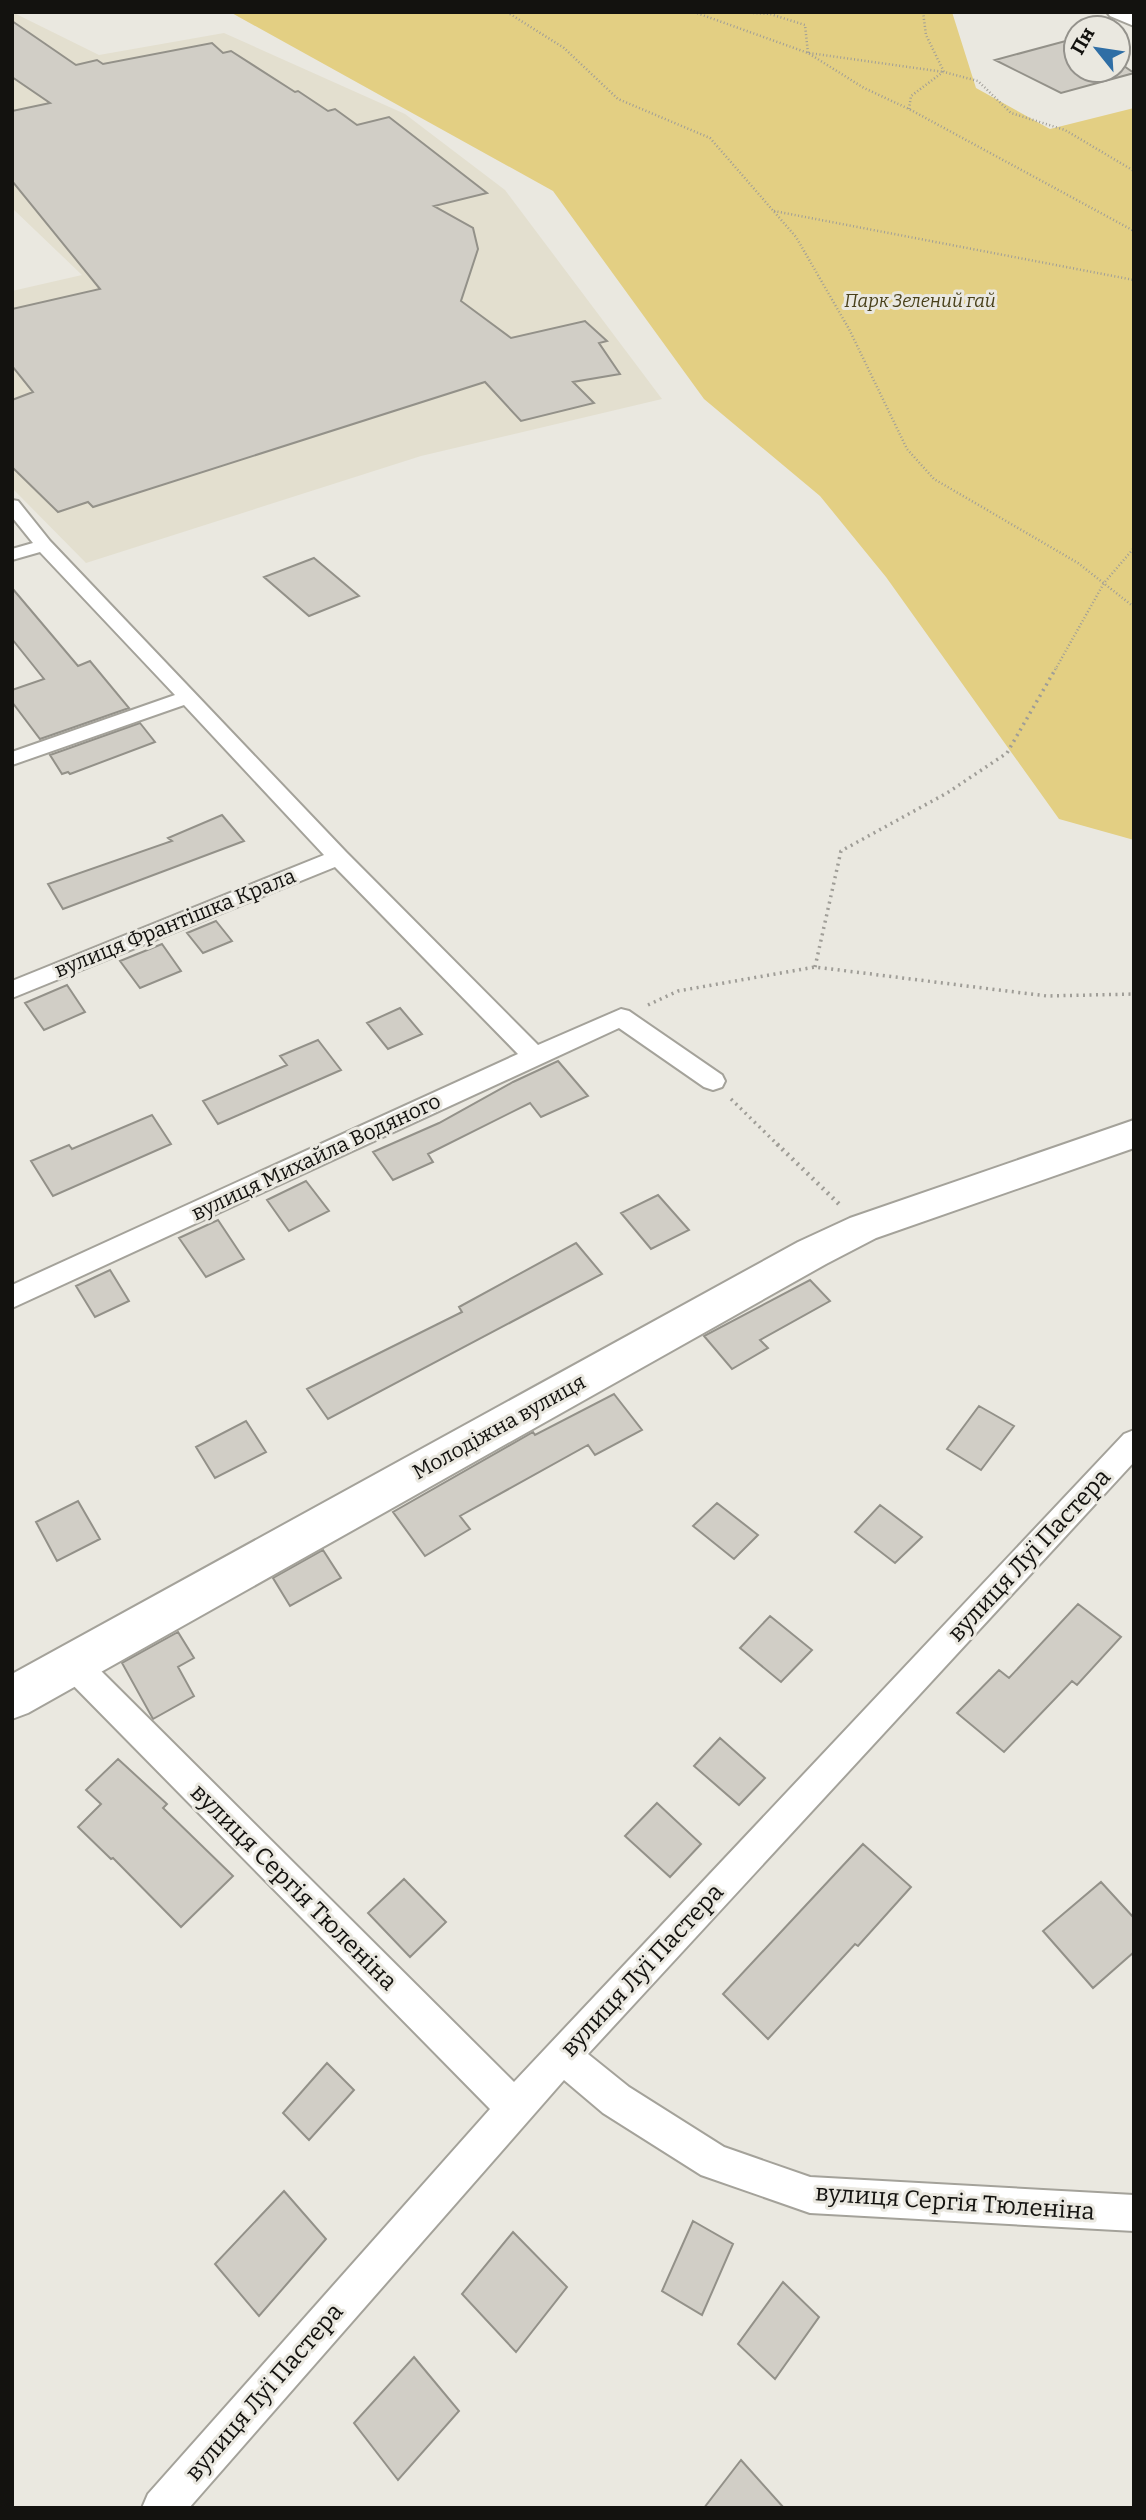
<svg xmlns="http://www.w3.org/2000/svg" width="1146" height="2520" viewBox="0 0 1146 2520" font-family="Bitter,serif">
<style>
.built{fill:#e3dfcf}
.green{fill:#e3cf83}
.building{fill:#d1cec6;stroke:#939189;stroke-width:2}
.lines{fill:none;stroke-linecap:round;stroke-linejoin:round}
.street-casing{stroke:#a4a29a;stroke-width:4}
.secondary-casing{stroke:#a4a29a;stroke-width:4}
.path-far2{stroke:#9f9d97;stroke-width:2.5;stroke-dasharray:1 2.5;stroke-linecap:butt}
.path-far1{stroke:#9f9d97;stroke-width:3.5;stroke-dasharray:2 4.5;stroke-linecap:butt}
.path{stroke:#9f9d97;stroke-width:4.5;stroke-dasharray:2 5;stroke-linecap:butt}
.street{fill:#fff;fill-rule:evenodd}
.secondary{fill:#fff;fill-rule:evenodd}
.labels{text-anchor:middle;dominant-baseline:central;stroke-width:6;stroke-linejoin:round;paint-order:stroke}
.far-park-label{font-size:18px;font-style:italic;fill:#49401a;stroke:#eae8e0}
.street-label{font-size:21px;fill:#13120f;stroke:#eae8e0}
.near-street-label{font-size:24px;fill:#13120f;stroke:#eae8e0}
</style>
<rect width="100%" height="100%" fill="#eae8e0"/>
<!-- built -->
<path class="built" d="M12 12 99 55 224 33 405 114 505 190 662 399 421 456 86 563 12 488V291L82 275 12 208Z"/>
<!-- green -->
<path class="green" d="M230 12H952L976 88 1050 129 1134 108V840L1059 819 886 577 820 496 704 399 553 191Z"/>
<!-- building -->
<path class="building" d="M12 21 76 65 97 60 103 64 212 43 223 53 231 51 295 92 298 91 328 111 335 109 357 125 389 117 487 193 434 206 473 228 478 249 461 301 511 338 585 321 607 341 599 343 620 374 573 382 594 403 521 421 485 382 93 507 88 502 58 512 12 467V400L33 392 12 366V309L100 289 12 181V111L50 103 12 77Z
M1073 39 1076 40V70H1118V62L1134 73 1061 93 995 60Z
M314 558 359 596 309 616 264 577Z
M12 588 78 666 90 661 129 708 40 739 12 702V690L44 679 12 639Z
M140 723 155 742 70 774 68 772 62 774 50 755Z
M222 815 244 841 63 909 48 884 172 841 168 838Z
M216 921 232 941 203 953 187 933Z
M162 944 181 971 140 988 120 961Z
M67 985 85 1012 44 1030 25 1003Z
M400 1008 422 1034 388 1049 367 1023Z
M318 1040 341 1070 218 1124 203 1101 287 1065 280 1056Z
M558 1061 588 1096 541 1117 530 1103 428 1154 433 1162 393 1180 373 1152 439 1123 513 1082Z
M152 1115 171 1144 53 1196 31 1161 69 1145 72 1149Z
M306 1181 329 1211 289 1231 267 1200Z
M658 1195 689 1230 651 1249 621 1213Z
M218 1220 244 1259 206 1277 179 1238Z
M576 1243 602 1274 328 1419 307 1389 462 1312 459 1307Z
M110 1270 129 1301 95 1317 76 1286Z
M810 1280 830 1301 760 1340 768 1348 732 1369 704 1336Z
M614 1394 642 1430 595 1455 588 1445 460 1516 470 1529 425 1556 393 1512 533 1432 535 1435Z
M979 1406 1014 1426 981 1470 947 1449Z
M246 1421 266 1452 215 1478 196 1447Z
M78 1501 100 1539 57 1561 36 1522Z
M717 1503 758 1535 734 1559 693 1526Z
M880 1505 922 1537 895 1563 855 1532Z
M323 1550 341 1578 290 1606 273 1578Z
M1078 1604 1121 1637 1077 1685 1072 1681 1004 1752 957 1713 999 1670 1009 1678Z
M770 1616 812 1650 781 1682 740 1648Z
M178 1632 194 1658 178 1667 194 1696 153 1719 122 1663Z
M720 1738 765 1778 739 1805 694 1766Z
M118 1759 167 1804 163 1808 233 1876 181 1927 113 1858 111 1859 78 1827 101 1804 86 1790Z
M657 1803 701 1844 670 1877 625 1836Z
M863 1844 911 1887 858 1946 855 1944 768 2039 723 1994Z
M404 1879 446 1922 410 1957 368 1913Z
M1101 1882 1134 1918V1952L1093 1988 1043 1931Z
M327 2063 354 2090 309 2140 283 2113Z
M284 2191 326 2239 259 2316 215 2264Z
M693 2221 733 2244 702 2315 662 2291Z
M513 2232 567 2287 516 2352 462 2294Z
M783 2282 819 2317 775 2379 738 2344Z
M414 2357 459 2411 398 2480 354 2423Z
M741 2460 784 2508H704Z"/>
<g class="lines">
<defs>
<path id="street" d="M12 500 18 501 50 541 346 852 538 1045 621 1009 629 1011 722 1075 725 1081 722 1087 713 1090 704 1087 619 1028 12 1308V1285L518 1054 335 867 12 998V981L324 855 184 705 12 765V752L175 695 40 552 12 560V549L33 543 12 517Z
M1134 1430V1462L588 2054 629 2087 724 2147 810 2177 1134 2195V2231L810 2213 701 2175 603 2113 564 2080 189 2508H142L148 2494 490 2109 62 1674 58 1664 62 1654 73 1650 84 1654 514 2082 1124 1434Z"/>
<path id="secondary" d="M1107 12 1134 14V26L1110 16Z
M1134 1120V1148L876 1238 826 1264 28 1713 12 1719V1674L798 1242 850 1218Z"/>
</defs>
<!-- street casing -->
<use href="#street" class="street-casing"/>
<!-- secondary casing -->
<use href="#secondary" class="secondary-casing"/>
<!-- path-far2 -->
<path class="path-far2" d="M507 12 564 48 618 99 710 138 796 237 849 329 907 449 934 479 1078 563 1134 607
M694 12 808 53 864 88 909 109 1134 231
M739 12 770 14 805 25 808 53
M923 12 926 35 944 72 978 81 1011 113 1065 130 1134 171
M809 53 944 72
M909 109 911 96 943 72
M774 211 1134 280
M1055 670 1104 583 1134 548"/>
<!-- path-far1 -->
<path class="path-far1" d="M815 967 841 851 947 793 1007 753 1056 668
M648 1005 678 991 815 967 1047 996 1134 994
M731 1099 779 1146"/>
<!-- path -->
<path class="path" d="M777 1144 840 1205"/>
<!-- street -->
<use href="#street" class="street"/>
<!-- secondary -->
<use href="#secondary" class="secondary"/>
</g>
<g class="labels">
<!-- far-park labels -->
<g class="far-park-label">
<text x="920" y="301">Парк Зелений гай</text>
</g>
<!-- street labels -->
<g class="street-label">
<text transform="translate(175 923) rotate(-22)">вулиця Франтішка Крала</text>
<text transform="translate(316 1157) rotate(-25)">вулиця Михайла Водяного</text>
<text transform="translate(499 1427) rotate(-29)">Молодіжна вулиця</text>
</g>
<!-- near-street labels -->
<g class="near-street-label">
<text transform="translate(1029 1555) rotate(-47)">вулиця Луї Пастера</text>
<text transform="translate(294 1887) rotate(45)">вулиця Сергія Тюленіна</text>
<text transform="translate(642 1970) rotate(-47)">вулиця Луї Пастера</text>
<text transform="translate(955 2202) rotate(4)">вулиця Сергія Тюленіна</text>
<text transform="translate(264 2392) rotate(-49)">вулиця Луї Пастера</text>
</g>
</g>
<!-- border -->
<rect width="1146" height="2520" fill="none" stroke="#13120f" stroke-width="28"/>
<!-- north arrow -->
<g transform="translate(1097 49) rotate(300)"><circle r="33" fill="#eae8e0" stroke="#94928c" stroke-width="2"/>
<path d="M0-5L12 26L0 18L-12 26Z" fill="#2f6ea5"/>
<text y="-10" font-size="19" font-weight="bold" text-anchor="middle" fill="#13120f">Пн</text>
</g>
</svg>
